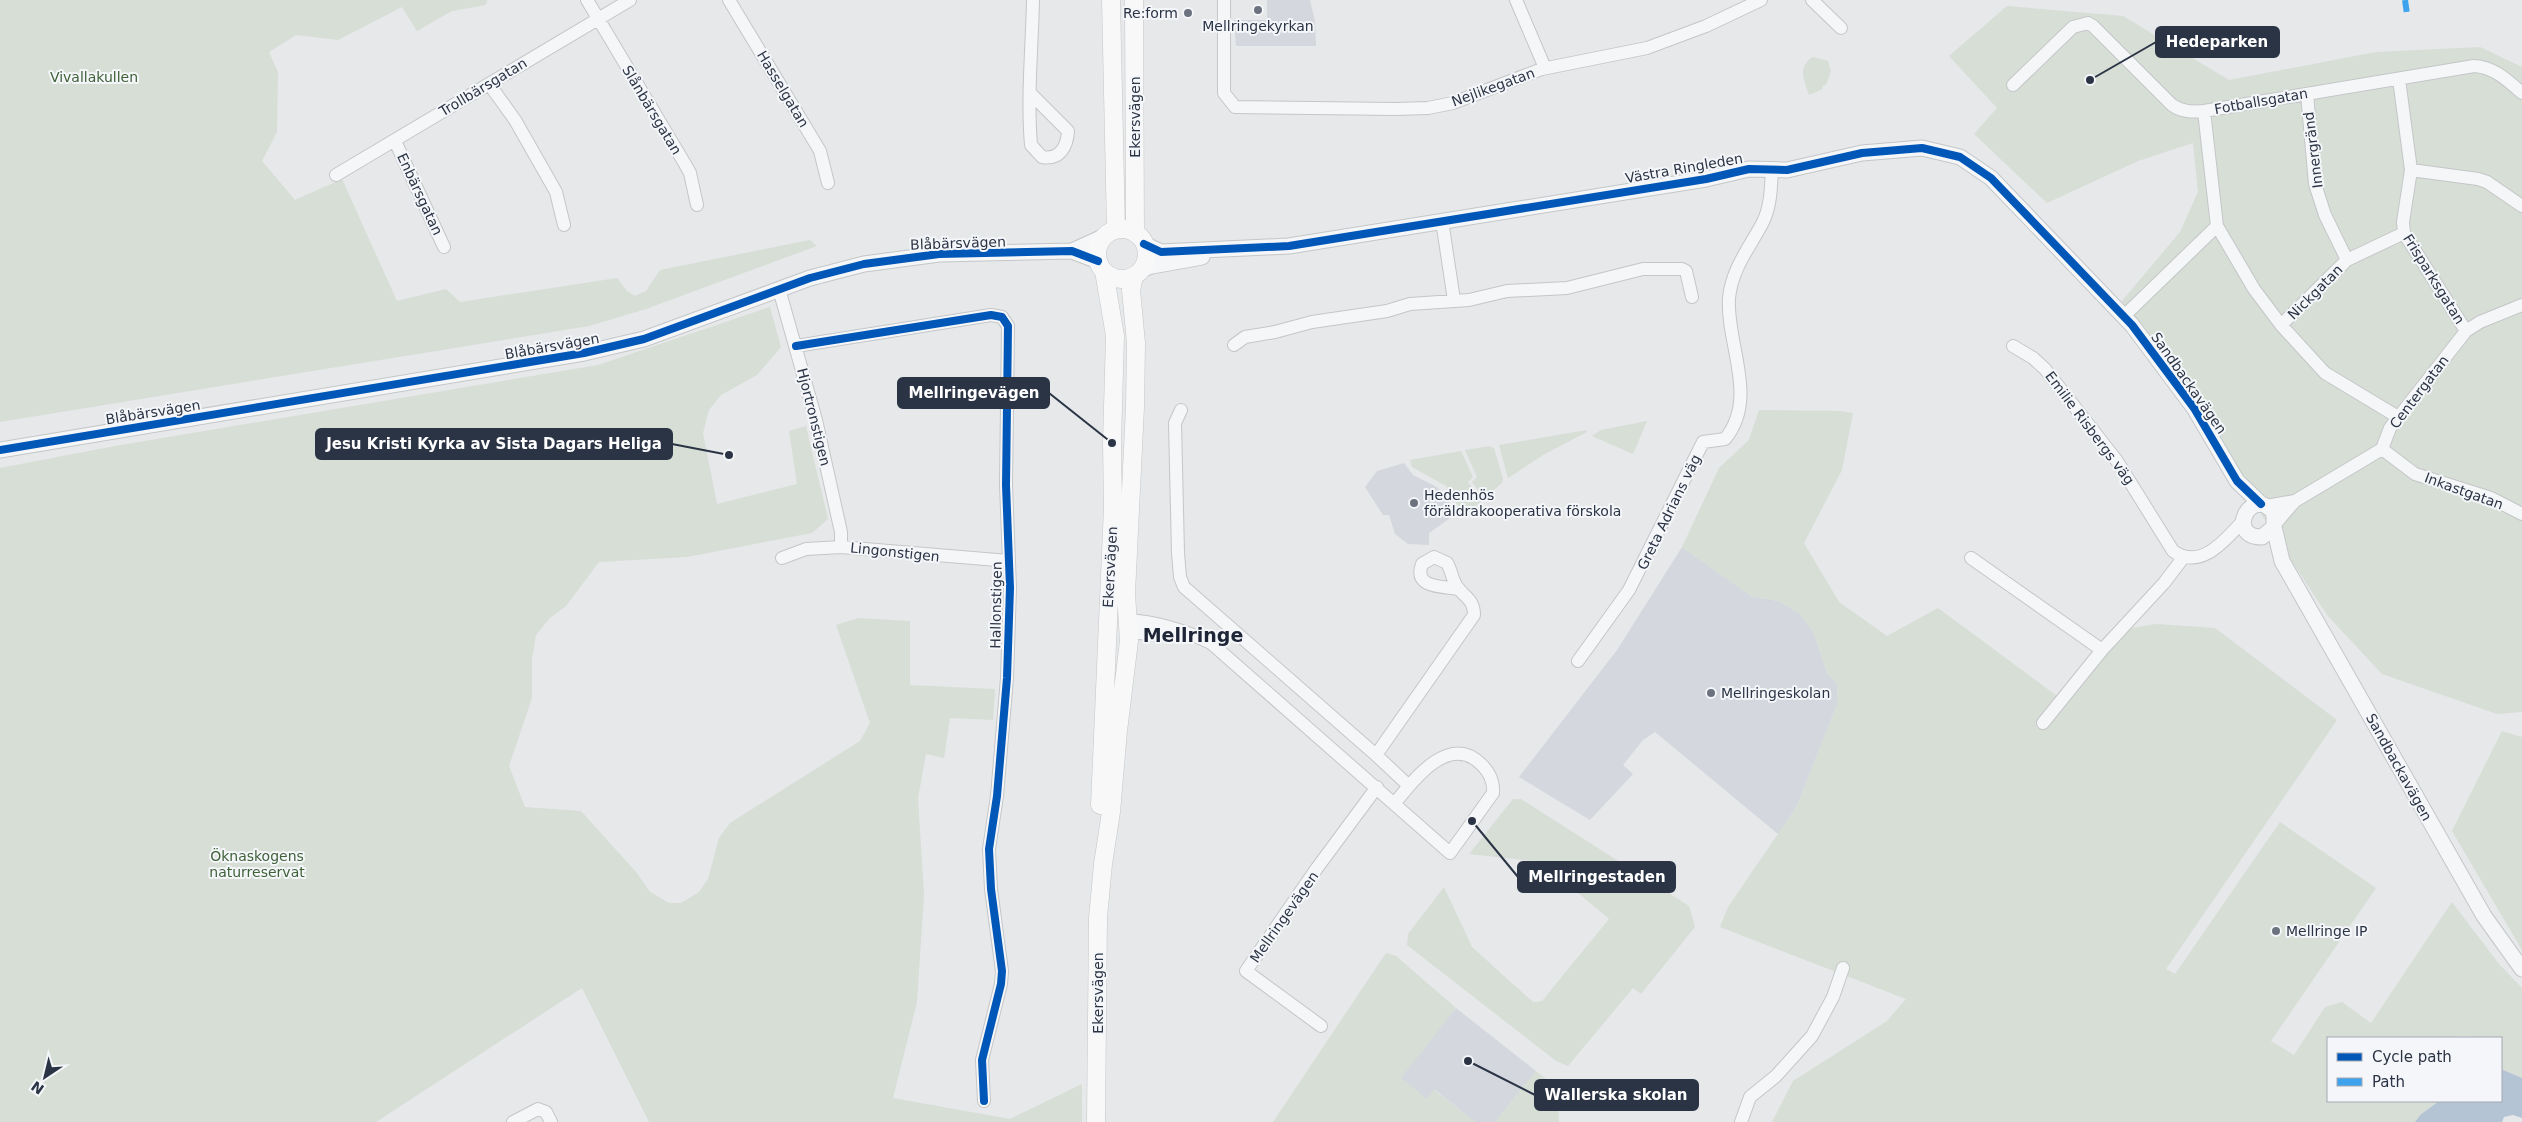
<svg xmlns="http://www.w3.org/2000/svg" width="2522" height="1122" viewBox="0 0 2522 1122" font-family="'DejaVu Sans',sans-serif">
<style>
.built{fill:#d4d7dd}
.green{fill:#d6ded6}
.water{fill:#b4c4d5}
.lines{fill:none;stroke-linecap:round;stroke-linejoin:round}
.minor-casing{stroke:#c4c6c8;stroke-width:14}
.tertiary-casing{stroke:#c4c6c8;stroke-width:17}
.secondary-casing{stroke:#c4c6c8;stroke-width:19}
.minor{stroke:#f5f6f7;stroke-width:12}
.tertiary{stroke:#f5f6f7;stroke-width:15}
.secondary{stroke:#f8f8f8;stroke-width:18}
.quiet{stroke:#3ea3ec;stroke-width:6;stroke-dasharray:12 6;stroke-linecap:butt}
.cycleway-casing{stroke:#f4f6f9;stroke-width:11}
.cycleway{stroke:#0057b8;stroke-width:8}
.poi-dot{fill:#6c737f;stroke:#f4f6f9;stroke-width:2}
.labels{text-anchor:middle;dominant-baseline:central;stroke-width:4;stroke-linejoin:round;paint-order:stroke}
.poi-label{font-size:14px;fill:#2b3445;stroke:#f4f6f9;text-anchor:start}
.park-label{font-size:14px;fill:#3f6138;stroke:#f4f6f9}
.street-label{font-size:14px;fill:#2b3445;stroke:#f4f6f9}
.district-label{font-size:19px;font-weight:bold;fill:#1d2536;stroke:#f4f6f9}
.leader{fill:none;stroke:#2b3445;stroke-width:2}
.callout-dot{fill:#2b3445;stroke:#f4f6f9;stroke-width:2}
.callout{fill:#2b3445;stroke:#2b3445;stroke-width:2}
.callout-label{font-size:15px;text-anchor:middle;font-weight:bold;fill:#fff}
</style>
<rect width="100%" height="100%" fill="#e6e8ea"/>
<!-- built -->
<path class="built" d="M1267 0H1310L1315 21 1316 46H1236L1234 20H1267Z
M1404 463 1413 475 1435 486 1445 494 1456 514 1429 533V545L1408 544 1395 534 1389 515H1383L1365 487 1377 471Z
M1682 547 1751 596 1778 601 1799 613 1813 631 1827 673 1837 684 1838 702 1797 806 1778 834 1655 732 1643 740 1623 765 1633 774 1590 820 1519 777 1617 650Z
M1456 1008 1536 1071 1495 1122H1475L1435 1090 1427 1099 1400 1078Z"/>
<!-- green -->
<path class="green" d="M0 0H487L486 5 452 11 417 31 402 7 338 40 296 35 269 52 278 72 277 132 262 161 295 200 342 179 397 301 446 289 460 302 617 278 627 291 635 296 646 291 660 270 810 240 817 246 646 309 589 326 0 422Z
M2007 6 2123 16 2229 80 2376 52 2480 47 2522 67V712L2497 714 2382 674 2327 615 2122 301 2180 232 2198 192 2193 143 2138 161 2047 203 1974 134 1997 108 1949 56Z
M1813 57 1828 61 1831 71 1826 85 1822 86 1823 89 1809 95C1804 80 1797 67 1813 57Z
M770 307 781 347 757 375 721 395 709 410 703 433 717 504 797 484 789 431 806 426 828 519 812 533 687 557 599 562 566 606 550 618 536 635 532 659V698L509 766 525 807 581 811 636 872 650 892 669 903H681L699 892 708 879 719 838 730 823 860 741 870 723 836 625 858 618 910 621V685L995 689 993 720 950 718 944 758 926 754 918 798 924 895 917 1002 893 1098 1010 1119 1082 1084V1122H649L582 988 376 1122H0V468L115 446 598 365Z
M1759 410 1841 411 1853 413 1842 470 1804 543 1839 602 1887 636 1938 608 2057 696 2109 632 2156 624 2215 628 2337 720 2166 969 2175 974 2280 822 2376 888 2271 1041 2294 1055 2325 1007 2342 1002 2371 1023 2452 902 2499 964 2522 988V1078L2501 1069V1038C2486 1038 2472 1036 2457 1036L2455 1038H2328V1101H2439L2420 1115 2415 1122H1772L1793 1081 1887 1021 1906 999 1720 927 1728 907 1797 806 1838 702 1837 684 1827 673 1813 631 1799 613 1778 601 1751 596 1682 547 1719 468 1749 440Z
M1647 421 1633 454 1592 436 1601 430Z
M1587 430V432L1543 455 1508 478 1499 445Z
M1490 446 1494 448 1503 479 1502 483 1484 498 1472 482 1477 477 1465 450Z
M1461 451 1473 477 1468 482 1482 501 1465 515 1463 514 1446 486 1412 467 1410 460Z
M2502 731 2522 737V950L2452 831Z
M1513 799H1521L1689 906 1695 927 1641 994 1633 988 1568 1066 1556 1061 1407 945 1408 934 1444 887 1472 947 1533 1002 1542 1001 1609 919 1541 862 1469 854Z
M1386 953 1396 956 1456 1008 1401 1078 1427 1099 1434 1090 1475 1122H1273Z
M1536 1071 1557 1088 1559 1122H1495Z"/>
<!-- water -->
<path class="water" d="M2501 1069 2522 1078V1118L2513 1115 2504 1117 2502 1122H2415L2420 1115 2439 1101H2501Z"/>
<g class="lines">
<defs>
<path id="minor" d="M587 0 685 164 690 173 697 205
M729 0 820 151 828 183
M1224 0V93L1235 107 1396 109 1428 108 1453 103 1542 69 1647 48 1706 26 1761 0
M1516 0 1545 68
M1812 0 1841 28
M2399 79 2411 170 2403 222 2404 233 2466 331
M489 84 515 120 556 192 564 225
M2013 85 2073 27 2088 23 2093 26 2172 105C2182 112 2192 112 2204 111
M1030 93 1068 131C1067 147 1060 160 1042 157L1031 145C1027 97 1032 48 1033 0
M2307 94 2315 184 2325 215 2347 260
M395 141 444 247
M2411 170 2478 179 2487 182 2522 206
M336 175 630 0
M1442 221 1454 300
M2217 226 2254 289 2281 325 2325 373 2398 417
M779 289 816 420 841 532V547
M2124 316 2217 226 2204 111 2474 66C2494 67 2507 80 2522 93
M2281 325 2347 260 2404 233
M1234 345 1245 337 1275 332 1312 322 1387 311 1410 304 1469 300 1507 291 1567 288 1643 269H1682L1686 271 1692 297
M796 346 991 315 1002 317 1008 326 1006 485 1010 588 1007 678 997 796 989 849 991 889 1002 971 1001 984 982 1060 984 1101
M2013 346 2033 358 2045 369 2117 461 2173 551C2201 571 2225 540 2243 521
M1181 410 1175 423 1178 553 1180 577 1184 587 1376 755 1474 615C1474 600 1466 598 1458 588 1452 581 1452 571 1447 563L1434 557 1422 564C1413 589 1443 586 1459 589
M2382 449 2415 474 2491 498 2522 514
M2266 506 2295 501
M2276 523 2295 501 2382 449 2390 428 2466 331 2480 322 2522 305
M782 558 806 549 841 547 1009 561
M1971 558 2102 650
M1128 620C1157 622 1184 630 1211 643L1450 853 1493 793C1494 782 1490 773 1482 765 1450 732 1414 779 1395 803
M1129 632 1160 635 1172 630
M1578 661 1629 590 1703 442 1725 439C1759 398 1726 344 1729 298 1732 268 1750 247 1763 222 1771 206 1771 186 1772 169
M2043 723 2102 650 2164 583 2183 558
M1376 755 1409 786
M1321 1026 1246 971 1317 868 1377 787
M513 1122 538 1109 546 1112 551 1122
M1741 1122 1750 1097 1776 1076 1812 1036 1833 997 1843 968"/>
<path id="tertiary" d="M1144 244 1161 252 1289 246 1706 179 1749 169 1787 170 1862 153 1922 148 1960 157 1991 178 2132 325 2194 408 2237 481 2261 504
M1072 251 1105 236
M1140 270 1152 266 1202 257
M0 450 584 353 644 339 810 278 864 264 939 254 1072 251 1098 261
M2274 527 2262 537C2225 537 2251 484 2274 513V527L2282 561 2484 916 2522 969"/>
<path id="secondary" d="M1111 0 1116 230
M1134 0 1135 233
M1097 254a25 25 0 1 1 50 0a25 25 0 1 1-50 0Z
M1100 805 1113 507 1112 443 1115 336 1104 271
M1096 1122 1098 918 1103 864 1111 812 1118 731 1129 641 1126 593 1135 407 1136 343 1131 290 1134 276"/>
</defs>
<!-- minor casing -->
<use href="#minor" class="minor-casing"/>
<!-- tertiary casing -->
<use href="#tertiary" class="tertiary-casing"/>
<!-- secondary casing -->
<use href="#secondary" class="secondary-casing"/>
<!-- minor -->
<use href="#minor" class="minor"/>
<!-- tertiary -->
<use href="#tertiary" class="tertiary"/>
<!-- secondary -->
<use href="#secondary" class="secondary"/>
<!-- quiet -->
<path class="quiet" d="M2405 0 2407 14"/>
<defs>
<path id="cycleway" d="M1144 244 1161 252 1289 246 1706 179 1749 169 1787 170 1862 153 1922 148 1960 157 1991 178 2132 325 2194 408 2237 481 2261 504
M796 346 991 315 1002 317 1008 326 1006 485 1010 588 1007 678 997 796 989 849 991 889 1002 971 1001 984 982 1060 984 1101
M0 450 584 353 644 339 810 278 864 264 939 254 1072 251 1098 261"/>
</defs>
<!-- cycleway casing -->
<use href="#cycleway" class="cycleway-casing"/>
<!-- cycleway -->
<use href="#cycleway" class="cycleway"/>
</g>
<!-- markers -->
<g class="poi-dot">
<circle cx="1258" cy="10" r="5"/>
<circle cx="1188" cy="13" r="5"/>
<circle cx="1414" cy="503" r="5"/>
<circle cx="1711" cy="693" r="5"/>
<circle cx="2276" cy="931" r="5"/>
</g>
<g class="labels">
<!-- poi labels -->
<g class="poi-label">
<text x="1178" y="13" text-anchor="end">Re:form</text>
<text x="1258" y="26" text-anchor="middle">Mellringekyrkan</text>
<text x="1424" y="495">Hedenhös<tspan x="1424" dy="16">föräldrakooperativa förskola</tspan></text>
<text x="1721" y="693">Mellringeskolan</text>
<text x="2286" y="931">Mellringe IP</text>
</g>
<!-- park labels -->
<g class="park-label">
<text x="94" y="77">Vivallakullen</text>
<text x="257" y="856">Öknaskogens<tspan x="257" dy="16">naturreservat</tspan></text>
</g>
<!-- street labels -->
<g class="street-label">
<text transform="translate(483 87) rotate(-31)">Trollbärsgatan</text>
<text transform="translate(1493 87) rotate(-20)">Nejlikegatan</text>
<text transform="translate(783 89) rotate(59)">Hasselgatan</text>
<text transform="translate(2261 101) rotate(-10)">Fotballsgatan</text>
<text transform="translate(652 110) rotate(59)">Slånbärsgatan</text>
<text transform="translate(1135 117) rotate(-90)">Ekersvägen</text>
<text transform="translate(2313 150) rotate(-97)">Innergränd</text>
<text transform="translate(1684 168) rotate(-10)">Västra Ringleden</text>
<text transform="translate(420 194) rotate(65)">Enbärsgatan</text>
<text transform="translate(958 243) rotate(-2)">Blåbärsvägen</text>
<text transform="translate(2434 279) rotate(58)">Frisparksgatan</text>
<text transform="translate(2315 292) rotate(-45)">Nickgatan</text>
<text transform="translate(552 346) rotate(-10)">Blåbärsvägen</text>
<text transform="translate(2189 383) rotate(55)">Sandbackavägen</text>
<text transform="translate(2419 392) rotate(-53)">Centergatan</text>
<text transform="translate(153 412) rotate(-9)">Blåbärsvägen</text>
<text transform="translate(814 417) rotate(76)">Hjortronstigen</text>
<text transform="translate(2090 428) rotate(53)">Emilie Risbergs väg</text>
<text transform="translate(2464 491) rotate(20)">Inkastgatan</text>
<text transform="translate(1669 512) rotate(-64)">Greta Adrians väg</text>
<text transform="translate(895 552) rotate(6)">Lingonstigen</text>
<text transform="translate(1110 567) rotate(-87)">Ekersvägen</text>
<text transform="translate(996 605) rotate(-89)">Hallonstigen</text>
<text transform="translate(2399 767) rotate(61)">Sandbackavägen</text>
<text transform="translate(1284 917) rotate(-55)">Mellringevägen</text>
<text transform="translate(1098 993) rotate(-90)">Ekersvägen</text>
</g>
<!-- district labels -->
<g class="district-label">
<text x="1193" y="635">Mellringe</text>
</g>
</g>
<!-- callouts -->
<path class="leader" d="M2090 80L2156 42M1112 443L1049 393M729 455L672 444M1472 821L1518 877M1468 1061L1535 1095"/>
<g class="callout-dot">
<circle cx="2090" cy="80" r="5"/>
<circle cx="1112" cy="443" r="5"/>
<circle cx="729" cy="455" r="5"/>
<circle cx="1472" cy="821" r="5"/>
<circle cx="1468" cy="1061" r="5"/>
</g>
<g class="callout">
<rect x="2156" y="27" width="123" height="30" rx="5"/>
<rect x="898" y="378" width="151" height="30" rx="5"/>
<rect x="316" y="429" width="356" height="30" rx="5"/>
<rect x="1518" y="862" width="157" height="30" rx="5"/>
<rect x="1535" y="1080" width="163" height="30" rx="5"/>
</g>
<g class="callout-label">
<text x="2217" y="47">Hedeparken</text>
<text x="974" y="398">Mellringevägen</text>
<text x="494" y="449">Jesu Kristi Kyrka av Sista Dagars Heliga</text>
<text x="1597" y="882">Mellringestaden</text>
<text x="1616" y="1100">Wallerska skolan</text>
</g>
<!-- legend -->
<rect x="2327" y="1037" width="175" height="65" fill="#f4f6f9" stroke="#a4a8b1"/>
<rect x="2337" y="1053" width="25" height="8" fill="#0057b8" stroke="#a4a8b1"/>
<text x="2372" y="1062" font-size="15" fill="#2b3445">Cycle path</text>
<rect x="2337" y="1078" width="25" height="8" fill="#3ea3ec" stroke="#a4a8b1"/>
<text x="2372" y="1087" font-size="15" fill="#2b3445">Path</text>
<!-- north arrow -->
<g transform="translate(45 1077) rotate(215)" stroke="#f4f6f9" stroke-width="4" paint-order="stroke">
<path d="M0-4L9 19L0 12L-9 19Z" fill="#2b3445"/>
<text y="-8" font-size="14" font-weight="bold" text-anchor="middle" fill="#2b3445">N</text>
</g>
</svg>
